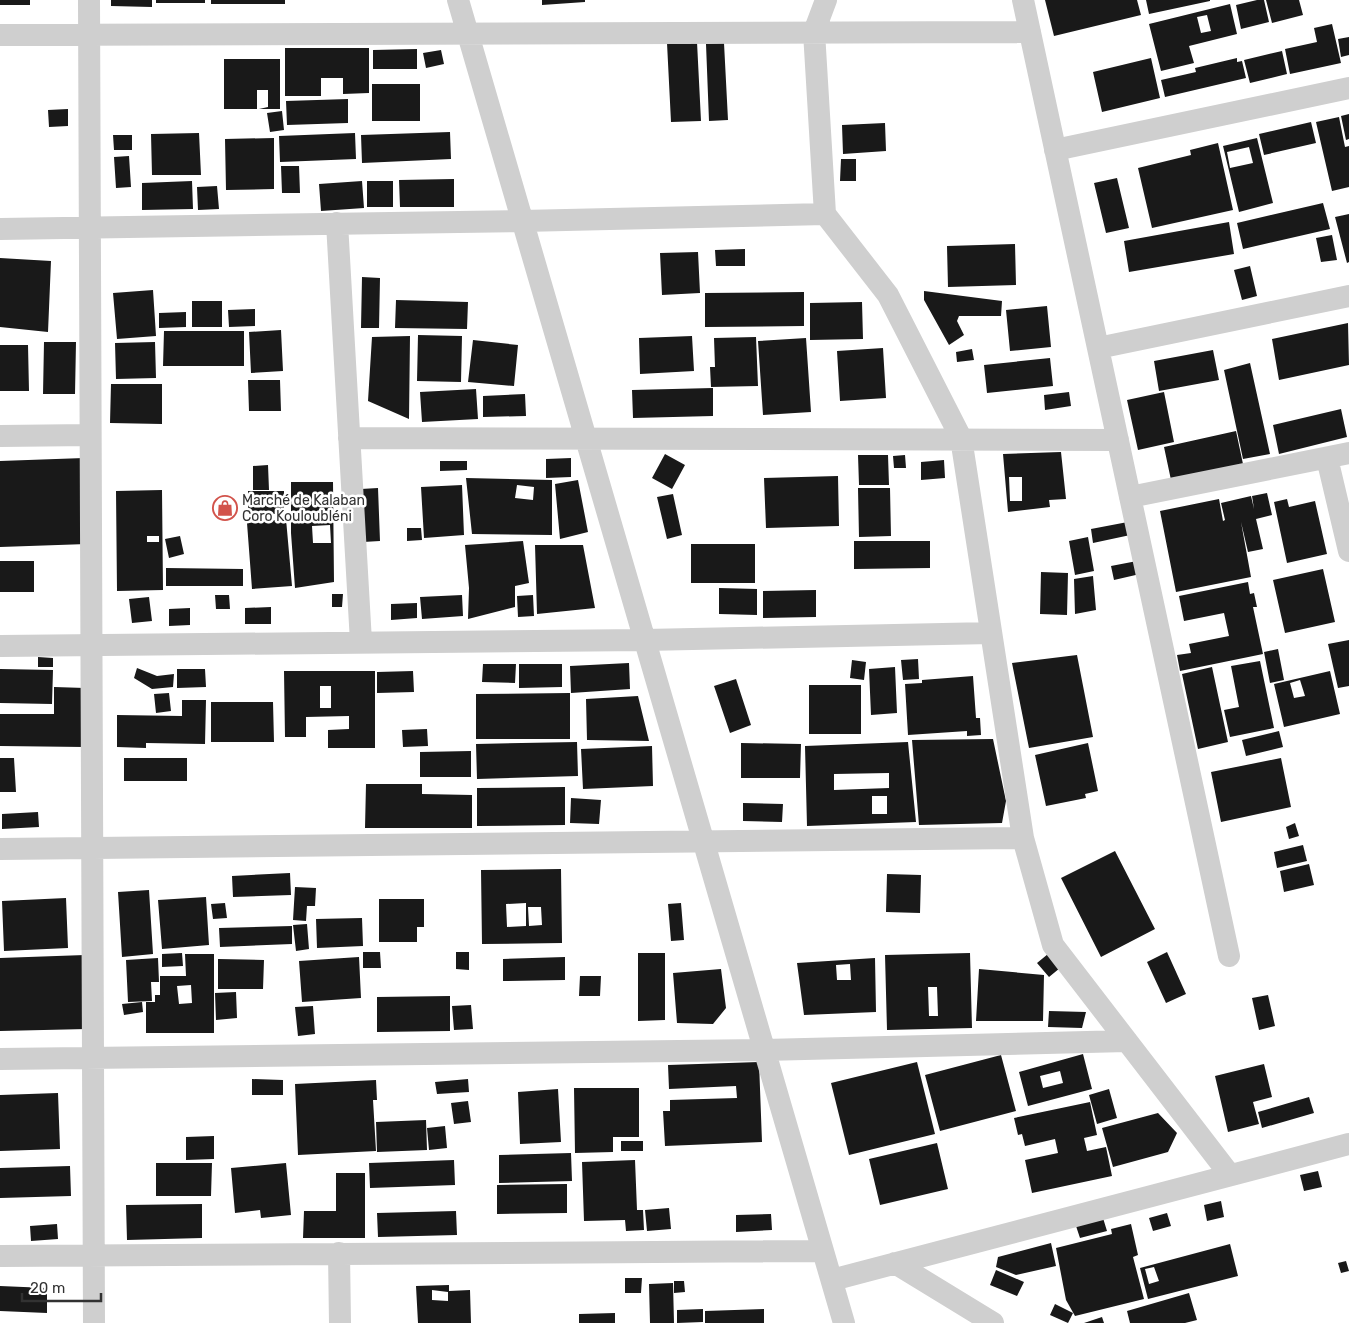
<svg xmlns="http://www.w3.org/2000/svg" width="1349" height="1323" viewBox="0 0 1349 1323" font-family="Rubik,sans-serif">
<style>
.building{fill:#191919;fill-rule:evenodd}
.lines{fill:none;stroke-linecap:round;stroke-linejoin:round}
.street{stroke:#cfcfcf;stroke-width:22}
.labels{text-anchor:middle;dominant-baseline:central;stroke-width:5;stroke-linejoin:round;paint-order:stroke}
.poi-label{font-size:14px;fill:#323232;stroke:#fff;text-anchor:start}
</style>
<rect width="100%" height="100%" fill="#fff"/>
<!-- building -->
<path class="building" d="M0 0H30V5H0Z
M111 0H152V7L111 6Z
M156 0H205V3H156Z
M211 0H285V4H211Z
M542 0H585V2L542 5Z
M1045 0H1137L1141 15 1054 36Z
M1146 0H1210V1L1149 14Z
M1257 0H1264L1269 22 1241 29 1236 5Z
M1266 0H1299L1303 15 1272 23Z
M1230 4 1237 34 1189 46 1194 63 1161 71 1149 24ZM1207 15 1211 31 1201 33 1197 17Z
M1332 24 1341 63 1290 74 1285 49 1317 42 1314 28Z
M1349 37V55L1341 57 1338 39Z
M697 42 701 121 671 122 667 43Z
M724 43 728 120 709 121 706 44Z
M285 48H369V93L343 94V78H321V96H285Z
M417 49V69H373V50Z
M441 50 444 64 426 68 423 53Z
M1282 51 1287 74 1250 83 1244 60Z
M1151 58 1160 98 1102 112 1093 72Z
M1237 58V62L1242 61 1246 78 1165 97 1161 80 1196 72 1195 68Z
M224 59H280V109H259L268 107V90H257V109H224Z
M372 84H420V121H372Z
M348 99V123L287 125 286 101Z
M68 109V126L49 127 48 110Z
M282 111 284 130 270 132 267 113Z
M1349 114V139L1346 140 1341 116Z
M1339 117 1345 147 1349 146V187L1332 191 1316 122Z
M1311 122 1316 143 1264 155 1259 134Z
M885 123 886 151 843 154 842 125Z
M450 132 451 159 362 163 361 135Z
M199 133 201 175H152L151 134Z
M355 133 356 159 280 162 279 136Z
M113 135H132V150H114Z
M274 138V189L226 190 225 139Z
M1257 138 1273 203 1239 212 1223 146ZM1249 147 1253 163 1230 168 1227 152Z
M1218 143 1233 210 1152 228 1138 168 1191 155 1190 150Z
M129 156 131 187 116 188 114 157Z
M841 159H856V181H840Z
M281 166H299L300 193H282Z
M1117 178 1129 228 1106 233 1094 183Z
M454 179V207H400L399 180Z
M192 181 193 209 142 210V183Z
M362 181 364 208 321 211 319 184Z
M367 181H393V207H367Z
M217 186 219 209 198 210 197 187Z
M1323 203 1330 229 1243 249 1237 223Z
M1349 214V262L1347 263 1335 217Z
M1229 222 1234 254 1129 272 1124 241Z
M1332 235 1337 260 1321 262 1316 238Z
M1015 244 1016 285 948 287 947 246Z
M745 249V266H716L715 250Z
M698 252 700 293 662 295 660 253Z
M0 258 51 261 48 332 0 327Z
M1250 266 1257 296 1242 300 1234 270Z
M362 277 380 278 379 328H361Z
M153 290 156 336 117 339 113 293Z
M924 291 1002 301 1001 316H959L957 321 964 335 949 345 924 300Z
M804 292V326L705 327V293Z
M396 300 468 302 467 329 395 328Z
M192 301H222V327H192Z
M862 302 863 339 810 340V303Z
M1047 306 1051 347 1010 351 1006 310Z
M255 309V326L229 327 228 310Z
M186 312V327L159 328V313Z
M1348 323 1349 365 1279 380 1272 339Z
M281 330 283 371 251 373 249 332Z
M164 331H244V366H163Z
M418 335 462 336 461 382 417 381Z
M410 336 409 419 368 401 372 337Z
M692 336 694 371 640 374 639 338Z
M756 337 758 386 711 387 710 367H715L714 338Z
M806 338 811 412 763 415 758 341Z
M473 340 518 345 514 386 468 382Z
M44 342H76L75 394H43Z
M155 342 156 378 116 379 115 343Z
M0 345H28L29 391H0Z
M883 348 886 398 840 401 837 351Z
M972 349 974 360 957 362 956 352Z
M1213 350 1219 380 1159 391 1154 361Z
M1050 358 1053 386 987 393 984 365Z
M1250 363 1270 454 1243 459 1224 370Z
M248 380H280L281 411H249Z
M111 384H162V424L110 423Z
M713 388V416L633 418 632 390Z
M476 389 478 419 422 422 420 392Z
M1069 392 1071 406 1045 410 1044 395Z
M1164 392 1174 442 1138 450 1127 400Z
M525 394 526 416 483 417V396Z
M1341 409 1347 437 1279 454 1273 425Z
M1236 431 1243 464 1171 480 1164 447Z
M1061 452 1066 499 1049 500 1050 507 1008 512 1003 454ZM1009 477H1022V501H1010Z
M665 454 685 465 672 489 652 478Z
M858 455H888L889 485H859Z
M905 455 906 468H894L893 456Z
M84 458 87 544 0 547V461Z
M571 458V477L546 478V459Z
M944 460 945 478 921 480V462Z
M440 461H467V470L440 471Z
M268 465 269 490H253V466Z
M838 476 839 526 766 528 764 478Z
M466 478 552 480V535L472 534ZM517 485 534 487 533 500 515 498Z
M578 480 588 532 560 539 555 484Z
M291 482H333L334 582 295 588 291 533ZM330 525 331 543H313L312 526Z
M462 485 464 535 424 538 421 487Z
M378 488 380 541 363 542 361 489Z
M858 488H890L891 536 859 537Z
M162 490 163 590 117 591 116 491ZM147 536H159V542H147Z
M248 491H284V514H248Z
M1267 493 1272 515 1256 519 1263 549 1248 552 1241 522 1251 577 1176 592 1160 511 1219 499 1223 521 1225 520 1221 503 1251 496 1254 509 1252 496Z
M673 494 682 535 667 539 657 497Z
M1287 499 1289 507 1315 501 1327 554 1287 563 1274 502Z
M286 519 292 586 252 589 247 523Z
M1133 521 1135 534 1093 543 1091 529Z
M407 528H421L422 540 407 541Z
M180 536 184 554 169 558 165 539Z
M1088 537 1094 571 1075 575 1069 541Z
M523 541 529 583 515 586V607L468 619 469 588 465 545Z
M854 541H930V568L854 569Z
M691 544H755V583H691Z
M535 545H583L595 608 537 614Z
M0 561H34V592H0Z
M1137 561 1140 574 1114 580 1111 566Z
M166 568 243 569V586H166Z
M1323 569 1335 622 1285 633 1273 580Z
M1041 572 1068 573 1067 615 1040 614Z
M1093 576 1096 610 1075 614 1074 579Z
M1248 582 1250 594 1254 593 1257 607H1253L1263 654 1180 671 1177 655 1191 653 1189 644 1229 636 1224 613 1184 621 1179 596Z
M719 588 757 589V615L719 614Z
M816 590V617L763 618V591Z
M332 594H343L342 607H332Z
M215 595H229L230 609H216Z
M462 595 463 616 422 619 420 597Z
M533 595 534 616 518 617 517 596Z
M149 597 152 621 132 623 129 599Z
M417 603V618L391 620V604Z
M271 607V624H245V608Z
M190 608V625L169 626V609Z
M1349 640V686L1338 688 1328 644Z
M1278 649 1284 680 1270 683 1264 652Z
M1077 655 1093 737 1029 748 1012 663Z
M38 657 53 658V667H38Z
M918 659 919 679 903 680 901 660Z
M852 660 866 662 864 680 850 678Z
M1260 661 1274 728 1230 737 1224 710 1239 707 1231 666Z
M629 663 630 689 571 693 570 666Z
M483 664H516L515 683 482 682Z
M519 664H562V687L519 688Z
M895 667 897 713 871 715 869 669Z
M1212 667 1228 742 1198 749 1182 674Z
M137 668 157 676 174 674 173 687 152 689 134 678Z
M0 669 53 670 52 704 0 703Z
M177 669H205L206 687 177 688Z
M284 671H375V748H328V730L349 729V716L306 717V737H285ZM320 686H331V708H320Z
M413 671 414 692 377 693V672Z
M1330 671 1340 714 1284 727 1274 684ZM1300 680 1305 696 1294 698 1290 683Z
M973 676 976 718H980L981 735 967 736V731L908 735 905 684 922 683V680Z
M736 679 751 725 730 733 714 686Z
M809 685H861V734H809Z
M54 687 85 688 84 747 0 746V714H54Z
M169 693 171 711 156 713 154 694Z
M570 693V739H476V694Z
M638 696 649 741 587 740 586 699Z
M182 700H206L205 744 146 743V748L117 747V715L182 716Z
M211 702H273L274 742H211Z
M427 729 428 746 403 747 402 730Z
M1279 731 1283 747 1246 756 1242 740Z
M993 739 1006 801 1002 823 919 825 912 740Z
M577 742 578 776 477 779 476 744Z
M908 742 916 822 807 826 805 746ZM889 773V788L834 790V774ZM872 796H887V814H872Z
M741 743 801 744 800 778H741Z
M1088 743 1098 791 1085 794 1086 798 1046 806 1035 755Z
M652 746 653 786 583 789 581 749Z
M471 751V777H420V752Z
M0 758H14L16 792H0Z
M124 758H187V781H124Z
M1281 758 1291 807 1221 822 1211 772Z
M366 784H422V794L472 795V828H365Z
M565 787V825L477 826V788Z
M571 798 601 800 599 824 570 823Z
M743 803 783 804 782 822 743 821Z
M38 812 39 827 2 829V814Z
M1295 823 1299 836 1289 839 1286 827Z
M1303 845 1307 861 1277 868 1274 852Z
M1115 851 1155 929 1101 957 1061 878Z
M1309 864 1314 885 1284 892 1280 871Z
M561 869 562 943 482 944 481 870ZM526 903V926L507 927 506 904ZM528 907H541L542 925 529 926Z
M290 873 291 895 233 897 232 876Z
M887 874 921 875 920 913 886 912Z
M295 887 316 888 315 906H307L306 921 293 920Z
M149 890 153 954 122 957 118 892Z
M206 897 209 945 162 949 158 900Z
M66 898 68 948 4 951 2 901Z
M379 899H424V927H417V942H379Z
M225 903 227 918 213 919 211 904Z
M681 903 684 940 671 941 668 904Z
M362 918 363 946 317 948 316 919Z
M307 924 309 949 296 951 293 925Z
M292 926V944L220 947 219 928Z
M363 952H380L381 968H363Z
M456 952H469V970L456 969Z
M1167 952 1186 994 1166 1003 1147 962Z
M182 953 183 966 162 967V954Z
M638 953H665V1020L638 1021Z
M970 953 972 1028 887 1030 885 955ZM928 987H937L938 1016H929Z
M185 954H214V1033H146V1002H155V995H160V976H186ZM191 985 192 1003 179 1004 177 986Z
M1048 954 1060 968 1049 977 1037 963Z
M85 955 87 1029 0 1031V958Z
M359 957 361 998 302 1002 299 961Z
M565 957V980L503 981V959Z
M158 958 159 982H151L152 1001 128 1002 126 960Z
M875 958 876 1012 804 1015 797 963ZM850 964 851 980H837L836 965Z
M218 959 264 960 263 989H218Z
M721 969 726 1008 713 1024 677 1023 673 973Z
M979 969 1044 975 1043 1021H976Z
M580 976H601L600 996H579Z
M236 992 237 1018 216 1020 215 993Z
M1268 995 1275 1026 1259 1030 1252 998Z
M450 996V1031L377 1032V997Z
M142 1002 143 1012 124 1015 122 1004Z
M471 1005 473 1029 454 1030 452 1006Z
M313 1006 315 1034 298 1036 295 1007Z
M1049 1011 1086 1012 1082 1028 1048 1027Z
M1083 1054 1092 1089 1028 1106 1019 1072ZM1060 1071 1063 1083 1043 1088 1040 1076Z
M1001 1055 1016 1111 940 1131 925 1075Z
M759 1062 762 1142 665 1146 663 1111H670V1100L737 1098 736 1086 669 1089 668 1065Z
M917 1062 935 1134 849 1155 831 1083Z
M1264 1064 1272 1097 1253 1102 1259 1124 1228 1132 1215 1076Z
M252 1079 283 1080V1095H252Z
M468 1079 469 1092 437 1094 435 1082Z
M376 1080 377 1100H373L376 1151 298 1155 295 1084Z
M574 1088H639V1137H613V1152L575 1153Z
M558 1089 561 1142 520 1144 518 1092Z
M1109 1089 1117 1118 1097 1124 1089 1095Z
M58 1093 60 1149 0 1151V1095Z
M1309 1097 1314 1113 1262 1128 1258 1112Z
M468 1101 471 1122 454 1124 451 1103Z
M1090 1102 1097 1135 1084 1138 1087 1151 1106 1147 1112 1176 1032 1193 1025 1160 1058 1153 1055 1139 1025 1146 1022 1134 1018 1135 1014 1118Z
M1158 1113 1177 1133 1168 1152 1113 1167 1102 1128Z
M426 1120 427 1150 377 1152 376 1122Z
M445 1126 447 1148 429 1150 427 1128Z
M214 1136V1159L186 1160V1137Z
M621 1141H643V1151H621Z
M937 1143 948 1189 880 1205 869 1159Z
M571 1153 572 1181 499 1183V1155Z
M454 1160 455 1185 370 1188 369 1163Z
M635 1160 637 1210H643L644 1230 626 1231 625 1220 584 1221 582 1162Z
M156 1163H212L211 1196H156Z
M286 1163 291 1215 261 1218 260 1210 235 1213 231 1168Z
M70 1166 71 1196 0 1198V1168Z
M1318 1171 1322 1187 1304 1191 1300 1175Z
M336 1173H365V1238H303L304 1211H336Z
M567 1184V1213L497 1214V1185Z
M1221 1201 1224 1217 1207 1221 1204 1205Z
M202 1204V1238L127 1240 126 1205Z
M669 1208 671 1229 647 1231 645 1210Z
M456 1211 457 1235 378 1237 377 1213Z
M1167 1213 1171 1226 1153 1231 1149 1218Z
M771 1214 772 1230 736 1232V1215Z
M1103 1218 1107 1231 1080 1238 1076 1226Z
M57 1224 58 1239 31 1241 30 1226Z
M1131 1224 1138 1255 1133 1257 1144 1299 1075 1316 1066 1300 1056 1248 1112 1234 1111 1229Z
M1051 1243 1056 1266 1016 1275 996 1267 998 1257Z
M1230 1244 1238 1276 1148 1299 1140 1268ZM1154 1267 1159 1281 1149 1284 1145 1269Z
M1346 1261 1349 1271 1341 1273 1338 1263Z
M996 1270 1024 1282 1017 1296 990 1285Z
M625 1278H642L641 1293H625Z
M674 1281H684L685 1292 674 1293Z
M673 1283 674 1323H650L649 1284Z
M449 1285V1291L470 1290 471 1323H418L416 1286ZM432 1290 448 1292V1301L432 1300Z
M0 1286 47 1288V1313L0 1311Z
M1189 1293 1197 1320 1185 1323H1130L1127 1311Z
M1055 1304 1073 1313 1068 1323 1050 1315Z
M703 1309V1322L677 1323V1310Z
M764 1309V1323H705V1311Z
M615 1313V1323H579V1314Z
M1102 1317 1104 1323H1084Z"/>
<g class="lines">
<!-- street -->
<path class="street" d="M89 0 94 1323
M458 0 844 1323
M826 0 814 32 825 214 888 295 961 438 1023 838 1053 945 1230 1175
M1023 0 1229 956
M0 35 1030 32
M1055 150 1349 88
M337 223 361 642
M0 229 522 221 825 214
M1098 348 1349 296
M0 436 90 435
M349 438 1118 440
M1327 458 1349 551
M1130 497 1349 453
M0 646 645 640 991 633
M0 849 1023 838
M0 1059 764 1050 1127 1041
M339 1253 340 1323
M0 1256 823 1251
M895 1263 993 1323
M832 1280 1349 1144"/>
</g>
<!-- icons -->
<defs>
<symbol id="shop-ring" viewBox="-11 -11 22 22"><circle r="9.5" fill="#fff" stroke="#d2534b" stroke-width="1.5"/><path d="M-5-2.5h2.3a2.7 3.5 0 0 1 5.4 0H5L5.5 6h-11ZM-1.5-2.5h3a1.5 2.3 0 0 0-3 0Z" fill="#d2534b"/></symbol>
</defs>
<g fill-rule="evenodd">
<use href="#shop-ring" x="211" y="494" width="28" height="28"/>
</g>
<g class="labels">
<!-- poi labels -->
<g class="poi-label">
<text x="242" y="500">Marché de Kalaban<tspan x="242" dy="16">Coro Kouloubléni</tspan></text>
</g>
</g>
<!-- scale -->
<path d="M22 1293v8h79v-8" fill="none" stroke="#323232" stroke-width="2.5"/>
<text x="30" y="1293" font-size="15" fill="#323232" stroke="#ffffff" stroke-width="4" paint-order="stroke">20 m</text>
</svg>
